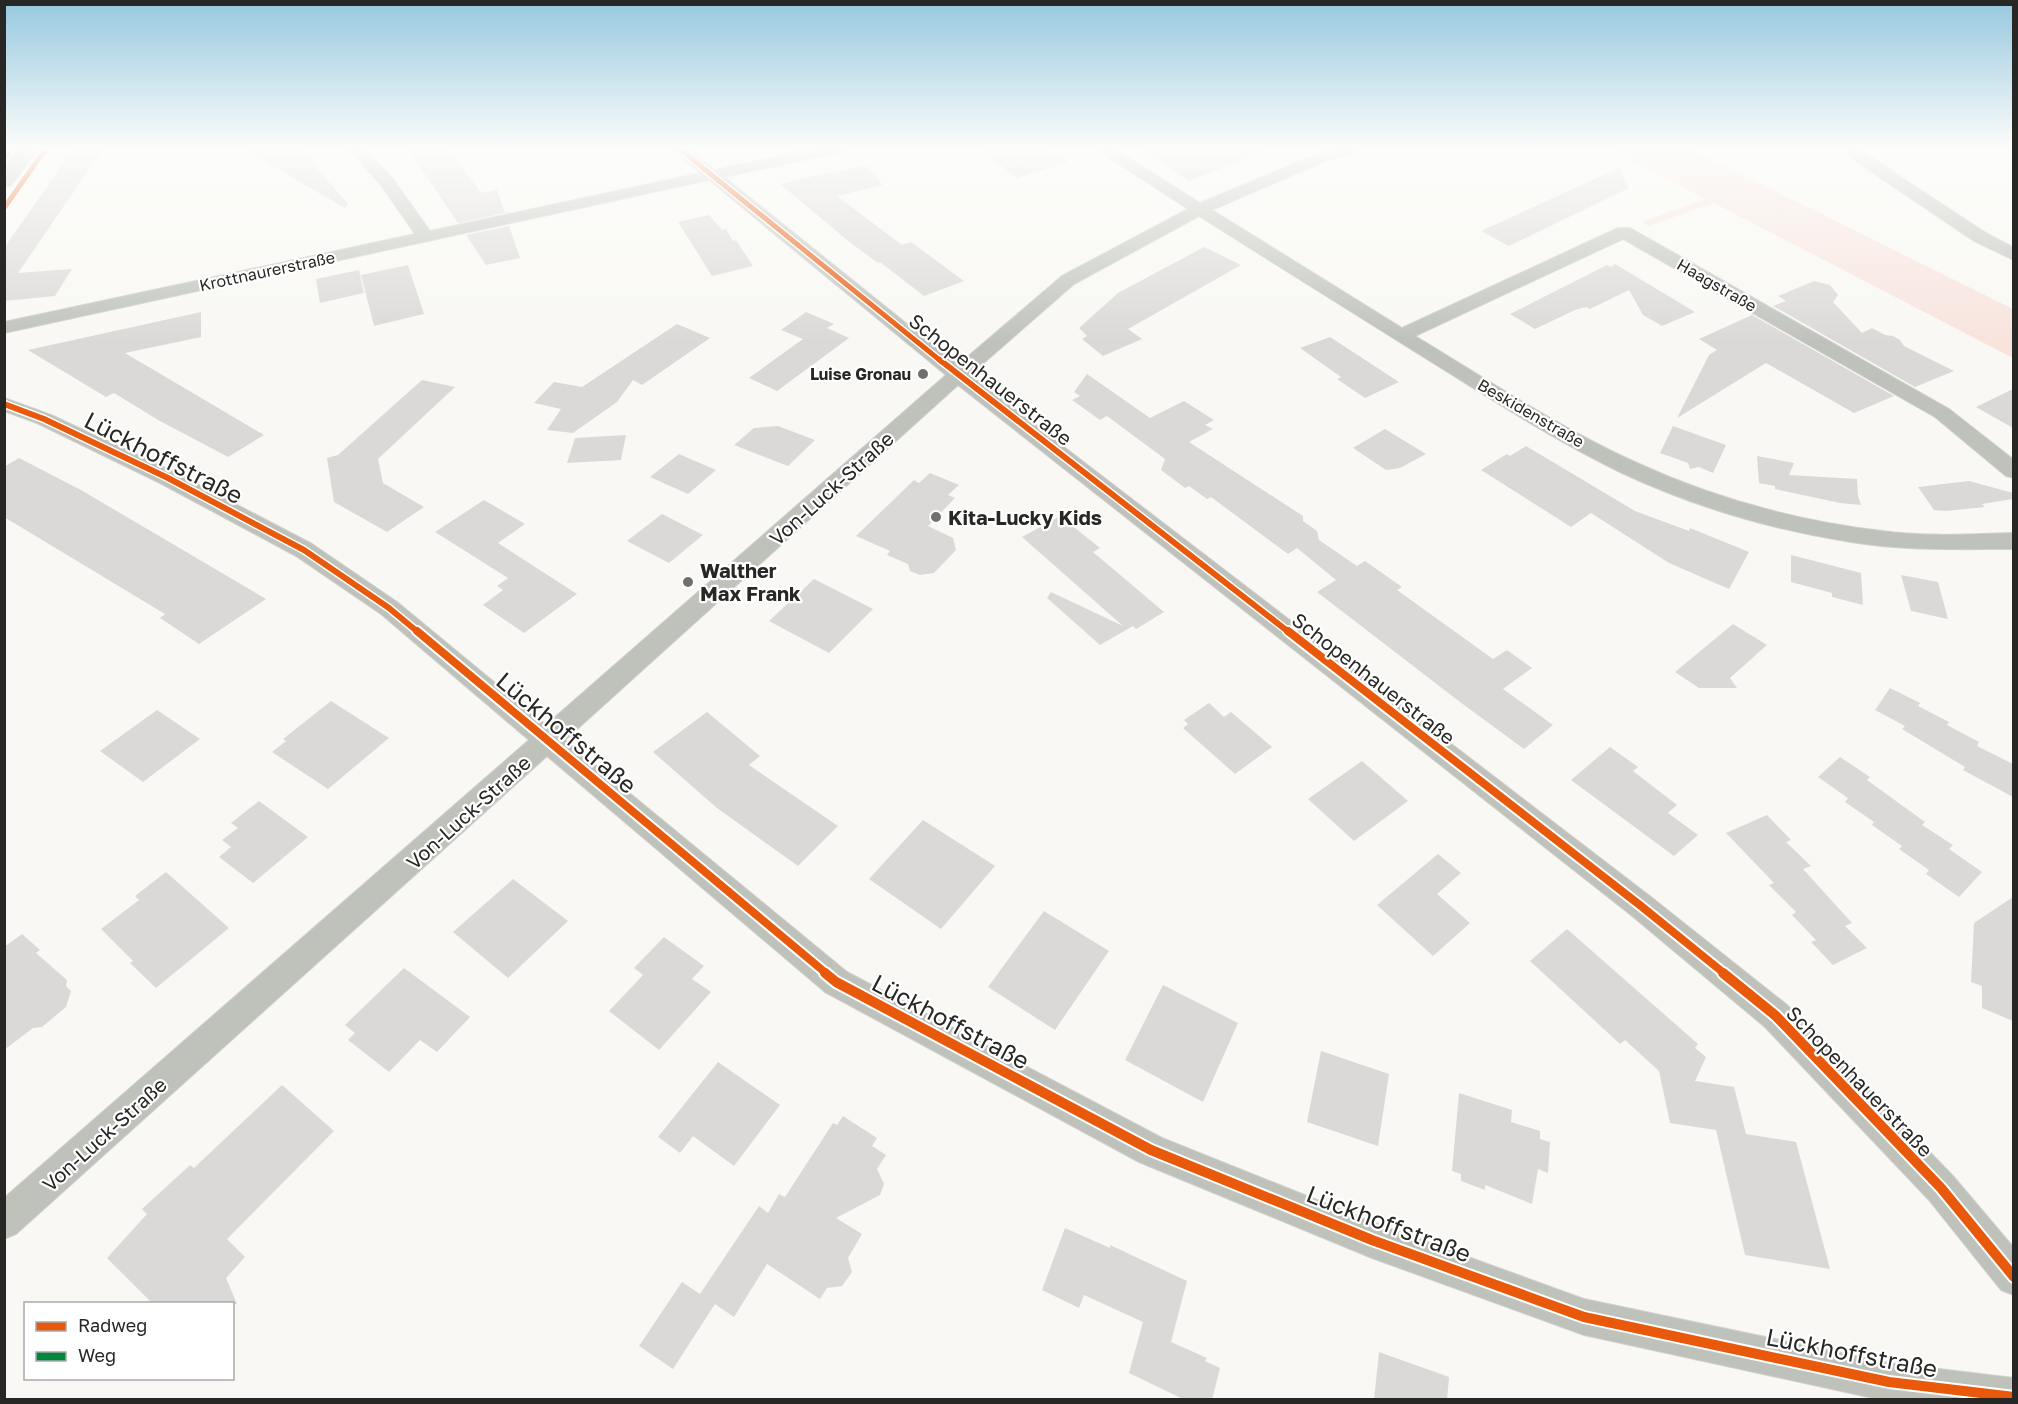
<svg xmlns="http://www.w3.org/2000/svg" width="2018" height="1404" viewBox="0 0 2018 1404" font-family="'Golos Text',sans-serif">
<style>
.green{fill:#f8e3dd}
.building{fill:#dbd9d7}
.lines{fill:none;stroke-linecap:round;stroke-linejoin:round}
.minor-casing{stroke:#d2d2d0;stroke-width:2}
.secondary-casing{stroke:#d2d2d0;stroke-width:3}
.minor{fill:#bec2bb;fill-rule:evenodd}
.secondary{fill:#b3b7ae;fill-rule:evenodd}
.quiet{stroke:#00873e;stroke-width:4;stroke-dasharray:8 4;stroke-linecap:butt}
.cycleway-far3-casing{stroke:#fff;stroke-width:8}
.cycleway-far2-casing{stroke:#fff;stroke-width:9}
.cycleway-far1-casing{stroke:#fff;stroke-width:12}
.cycleway-casing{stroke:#fff;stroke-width:14}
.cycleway-far3{stroke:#e8590c;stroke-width:5}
.cycleway-far2{stroke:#e8590c;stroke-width:6}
.cycleway-far1{stroke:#e8590c;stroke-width:8}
.cycleway{stroke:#e8590c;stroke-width:10}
.poi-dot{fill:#70706d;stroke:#fff;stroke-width:2}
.labels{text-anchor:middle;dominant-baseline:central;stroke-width:4.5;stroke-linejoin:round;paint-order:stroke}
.far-street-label{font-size:16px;fill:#272725;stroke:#fff}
.far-poi-label{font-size:16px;font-weight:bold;fill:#272725;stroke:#fff;text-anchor:end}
.street-label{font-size:20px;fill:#272725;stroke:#fff}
.poi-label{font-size:20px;font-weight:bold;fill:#272725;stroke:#fff;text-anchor:start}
.near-street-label{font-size:24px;fill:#272725;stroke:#fff}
</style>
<rect width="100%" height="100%" fill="#f9f8f4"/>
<!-- green -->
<path class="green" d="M1605 146H1685L2013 309V358L1714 203 1648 226 1642 222 1705 199Z"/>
<!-- building -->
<path class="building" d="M72 146H105L18 273 72 269 55 296 4 301V248L52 180Z
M238 146H297L320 166 315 167 348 204 345 208Z
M406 146H447L481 193 497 190 505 213 458 223Z
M975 146H1043L1069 162 1017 178Z
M1135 146H1273L1274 147 1189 181Z
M859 166H866L883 185 837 196 902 245 911 242 964 281 924 296 880 262 878 263 852 244 780 184Z
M1619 168 1629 188 1509 246 1481 231Z
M709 215 722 230 726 229 733 241 736 240 753 266 712 276 678 222Z
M509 226 520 258 486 265 466 235Z
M1204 247 1241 265 1128 329 1142 339 1103 356 1082 339 1087 336 1079 328 1118 293Z
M1615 264 1695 312 1662 326 1643 315 1629 290 1590 309 1586 307 1575 310 1535 329 1510 314 1607 265 1611 267Z
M408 265 424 314 374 326 361 275Z
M359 270 364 293 320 303 316 279Z
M1814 281 1830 285 1838 295 1833 302 1862 333 1872 328 1885 335 1893 336 1900 340 1904 346 1954 371 1915 387 1773 306 1786 301 1778 296Z
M201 312V337L125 353 264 435 228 457 160 421 114 393 106 397 28 350Z
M806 312 834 324 827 328 849 338 777 391 749 378 803 339 781 330Z
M1752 315 1894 396 1854 413 1766 363 1677 418 1709 355 1717 350 1699 339Z
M677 324 710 338 642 385 633 380 617 402 573 433 547 430 561 409 534 403 554 382 582 387Z
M1330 337 1399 382 1365 398 1337 379 1341 377 1300 348Z
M1087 374 1150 418 1184 401 1214 420 1205 425 1213 429 1189 442 1303 516V521L1317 531 1319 540 1357 566 1365 561 1402 587 1397 590 1493 659 1507 650 1532 668 1503 689 1553 725 1524 749 1460 702 1317 592 1336 580 1297 548 1288 554 1211 497 1207 499 1189 486 1185 488 1161 470 1165 459 1107 416 1100 420 1072 400 1080 396 1074 392Z
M422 380 455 387 378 459 383 483 424 507 387 532 334 502 327 458 338 455Z
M2013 389V428L1976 407Z
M778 426 815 440 788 466 734 445 754 428Z
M1673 426 1726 445 1713 473 1699 467 1690 469 1688 463 1660 453Z
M1385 429 1426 454 1400 468 1386 470 1353 448Z
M626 435 621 460 567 463 575 438Z
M1526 446 1635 511 1689 531 1690 528 1749 552 1729 589 1669 563 1591 513 1571 527 1481 470 1507 454 1510 456Z
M679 454 716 470 688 494 650 477Z
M1757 456 1794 463 1789 475 1857 479 1858 496 1861 505 1840 503 1775 489V486L1759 483Z
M19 458 81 490 266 599 199 644 160 618 165 614 4 517V467Z
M930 473 959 485 948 495 955 498 928 526 953 538 956 550 934 573 920 575 910 571 908 564 887 555 890 551 856 536 914 480 919 483Z
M1969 481 2013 493V499L1982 504 1985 507 1946 511 1934 510 1918 487Z
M484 500 525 524 498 543 577 594 524 633 483 605 503 590 497 586 508 578 435 532Z
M662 514 703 535 669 563 627 541Z
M1060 516 1100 548 1093 552 1164 612 1136 629 1133 626 1100 645 1047 598 1051 592 1123 626 1022 537Z
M1791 555 1861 573 1863 605 1832 597V593L1791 582Z
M1901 575 1938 582 1948 619 1911 611Z
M814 579 873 609 829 653 769 621Z
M1733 624 1767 645 1730 678 1737 688H1699L1675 672Z
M1890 688 1920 703 1918 706 1949 722 1947 725 1979 742 1977 746 2013 764V797L1963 770 1965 767 1902 729 1905 726 1875 710Z
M331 701 389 738 328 789 272 752 286 741 283 739Z
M1209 703 1224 717 1231 712 1272 747 1235 774 1183 728 1188 724 1184 720Z
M157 710 200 739 143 782 100 751Z
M707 712 760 756 749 765 838 826 798 866 717 808 653 752Z
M1610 747 1638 767 1633 771 1677 805 1668 813 1698 835 1674 856 1571 780Z
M1840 757 1870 777 1867 780 1925 822 1922 825 1953 845 1949 849 1982 872 1959 897 1926 874 1929 870 1899 849 1902 846 1872 825 1874 822 1845 802 1848 798 1818 777Z
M1362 761 1408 801 1354 841 1308 799Z
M259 801 308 837 253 883 219 857 231 847 222 840 238 828 231 823Z
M1767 815 1791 840 1786 842 1811 866 1803 869 1852 923 1845 926 1867 948 1833 965 1811 942 1816 940 1792 915 1796 912 1769 885 1774 883 1726 833Z
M923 820 995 866 941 929 869 879Z
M1438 854 1461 873 1437 894 1470 923 1433 956 1377 905Z
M166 872 229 928 156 988 130 963 133 961 101 929 139 900 135 896Z
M513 879 568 921 508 978 453 932Z
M2013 897V1021L1982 1008V986L1971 982 1974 923Z
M1044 911 1109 951 1055 1030 988 987Z
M1567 929 1698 1044 1695 1048 1706 1057 1695 1081 1734 1087 1746 1134 1796 1142 1830 1269 1745 1255 1716 1130 1670 1123 1659 1071 1625 1040 1620 1044 1530 961Z
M22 934 40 950 36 953 67 980 66 986 71 991 66 1007 42 1027 33 1028 4 1050V947Z
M664 937 704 966 692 979 711 992 659 1050 609 1011 643 975 634 968Z
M404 968 470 1017 437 1052 420 1040 389 1072 348 1040 355 1033 345 1025Z
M1163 985 1238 1023 1203 1102 1125 1060Z
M1321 1051 1389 1074 1378 1146 1307 1122Z
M718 1062 780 1105 734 1166 693 1136 680 1153 658 1137Z
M282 1085 334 1131 227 1239 245 1257 226 1278 237 1304H153L107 1258 147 1214 142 1209 190 1165 194 1168Z
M1459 1093 1512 1110 1511 1122 1540 1131V1139L1550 1142 1548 1173 1538 1169 1532 1204 1485 1185V1190L1461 1181V1174L1452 1171Z
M843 1116 877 1138 872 1146 886 1155 877 1169 884 1184 880 1195 836 1218 862 1234 848 1258 852 1272 842 1286 827 1288 820 1299 767 1264 734 1317 700 1294 759 1206 768 1213 779 1194 785 1197 833 1123 837 1125Z
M1065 1228 1110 1248V1245L1187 1281 1171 1342 1207 1358 1205 1361 1220 1368 1212 1400H1185L1129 1373 1143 1322 1084 1295 1079 1308 1042 1290Z
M682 1282 715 1304 673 1369 639 1346Z
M1379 1352 1449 1377 1447 1400H1374Z"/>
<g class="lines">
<defs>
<path id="minor" d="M346 146H362L393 179 430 231 700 173 668 146H685L715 170 825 146H854L846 151 724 177 958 365 1062 276 1188 209 1091 146H1110L1200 203 1315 155 1344 146H1368L1365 149 1325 161 1212 210 1402 328 1618 228H1630L1949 409 2014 460V478L2006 476 1935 417 1623 239 1415 336C1488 380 1559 428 1637 463 1713 498 1798 521 1882 531 1926 537 1969 534 2014 533V549C1958 549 1905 551 1851 542 1773 530 1693 506 1622 473 1555 441 1493 400 1430 361 1353 313 1276 265 1199 216L1074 284 970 375 1651 897 1787 1005 1953 1176 2014 1248V1295L2001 1290 1929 1200 1765 1027 1631 915 958 385 565 740 847 972 1162 1138 1372 1222 1584 1299 1889 1363 2014 1378V1400H1882L1584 1335 1372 1258 1139 1162 825 992 547 756 16 1234 4 1239V1198L529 740 381 614 296 556 160 483 37 423 4 411V398L51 415 176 473 312 544 397 602 546 725 946 375 709 180 4 333V322L415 234 381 185Z
M1844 146H1860L1863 152 1986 233 2014 248V260L1974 241 1851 158Z"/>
<path id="secondary" d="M20 146H40L11 185 4 187V166Z"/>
</defs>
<!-- minor casing -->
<use href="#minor" class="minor-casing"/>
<!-- secondary casing -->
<use href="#secondary" class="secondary-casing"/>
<!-- minor -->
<use href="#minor" class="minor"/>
<!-- secondary -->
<use href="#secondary" class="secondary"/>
<!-- quiet -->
<path class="quiet" d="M4 159 14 146"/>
<defs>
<path id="cycleway-far3" d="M676 146 942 362
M4 208 48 146"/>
<path id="cycleway-far2" d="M940 360 1290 633
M4 404 44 419 168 478 304 550 389 608 419 633"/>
<path id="cycleway-far1" d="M417 631 827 974
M1288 631 1641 906 1725 974"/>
<path id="cycleway" d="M825 973 836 982 1151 1150 1372 1240 1584 1317 1889 1382 2014 1397
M1723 973 1776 1016 1941 1188 2014 1277"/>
</defs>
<!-- cycleway-far3 casing -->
<use href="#cycleway-far3" class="cycleway-far3-casing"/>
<!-- cycleway-far2 casing -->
<use href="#cycleway-far2" class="cycleway-far2-casing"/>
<!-- cycleway-far1 casing -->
<use href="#cycleway-far1" class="cycleway-far1-casing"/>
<!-- cycleway casing -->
<use href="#cycleway" class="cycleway-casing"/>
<!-- cycleway-far3 -->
<use href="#cycleway-far3" class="cycleway-far3"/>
<!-- cycleway-far2 -->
<use href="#cycleway-far2" class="cycleway-far2"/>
<!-- cycleway-far1 -->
<use href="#cycleway-far1" class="cycleway-far1"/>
<!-- cycleway -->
<use href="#cycleway" class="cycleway"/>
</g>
<!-- sky -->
<linearGradient id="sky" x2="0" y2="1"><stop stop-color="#96c8df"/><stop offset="0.43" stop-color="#fcfcfa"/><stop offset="1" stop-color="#fcfcfa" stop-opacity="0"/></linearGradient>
<rect width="2018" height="343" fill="url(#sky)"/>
<!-- markers -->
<g class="poi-dot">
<circle cx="923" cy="374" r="6"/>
<circle cx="936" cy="517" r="6"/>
<circle cx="688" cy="582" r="6"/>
</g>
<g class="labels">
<!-- far-street labels -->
<g class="far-street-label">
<text transform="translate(267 271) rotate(-12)">Krottnaurerstraße</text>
<text transform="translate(1717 285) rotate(30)">Haagstraße</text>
<text transform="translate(1531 413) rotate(30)">Beskidenstraße</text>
</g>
<!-- far-poi labels -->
<g class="far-poi-label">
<text x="911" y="374">Luise Gronau</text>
</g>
<!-- street labels -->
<g class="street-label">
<text transform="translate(991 379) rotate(38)">Schopenhauerstraße</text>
<text transform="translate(831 488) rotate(-42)">Von-Luck-Straße</text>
<text transform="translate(1374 678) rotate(38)">Schopenhauerstraße</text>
<text transform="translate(468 812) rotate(-42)">Von-Luck-Straße</text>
<text transform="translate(1860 1081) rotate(46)">Schopenhauerstraße</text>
<text transform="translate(104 1134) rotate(-42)">Von-Luck-Straße</text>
</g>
<!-- poi labels -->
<g class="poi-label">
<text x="948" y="517">Kita-Lucky Kids</text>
<text x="700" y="570">Walther<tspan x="700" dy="23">Max Frank</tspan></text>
</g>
<!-- near-street labels -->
<g class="near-street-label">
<text transform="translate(164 457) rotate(27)">Lückhoffstraße</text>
<text transform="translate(567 732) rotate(40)">Lückhoffstraße</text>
<text transform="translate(951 1021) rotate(28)">Lückhoffstraße</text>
<text transform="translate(1389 1223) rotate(21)">Lückhoffstraße</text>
<text transform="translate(1852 1352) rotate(11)">Lückhoffstraße</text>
</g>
</g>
<!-- border -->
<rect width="2018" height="1404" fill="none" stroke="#272725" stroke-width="12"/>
<!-- legend -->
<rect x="24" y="1302" width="210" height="78" fill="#ffffff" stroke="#a9a9a8" stroke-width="1.5"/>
<rect x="36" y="1322" width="30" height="9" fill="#e8590c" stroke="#a9a9a8" stroke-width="1.5"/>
<text x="78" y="1332" font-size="18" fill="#272725">Radweg</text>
<rect x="36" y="1352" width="30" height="9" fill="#00873e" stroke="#a9a9a8" stroke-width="1.5"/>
<text x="78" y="1362" font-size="18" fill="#272725">Weg</text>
</svg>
